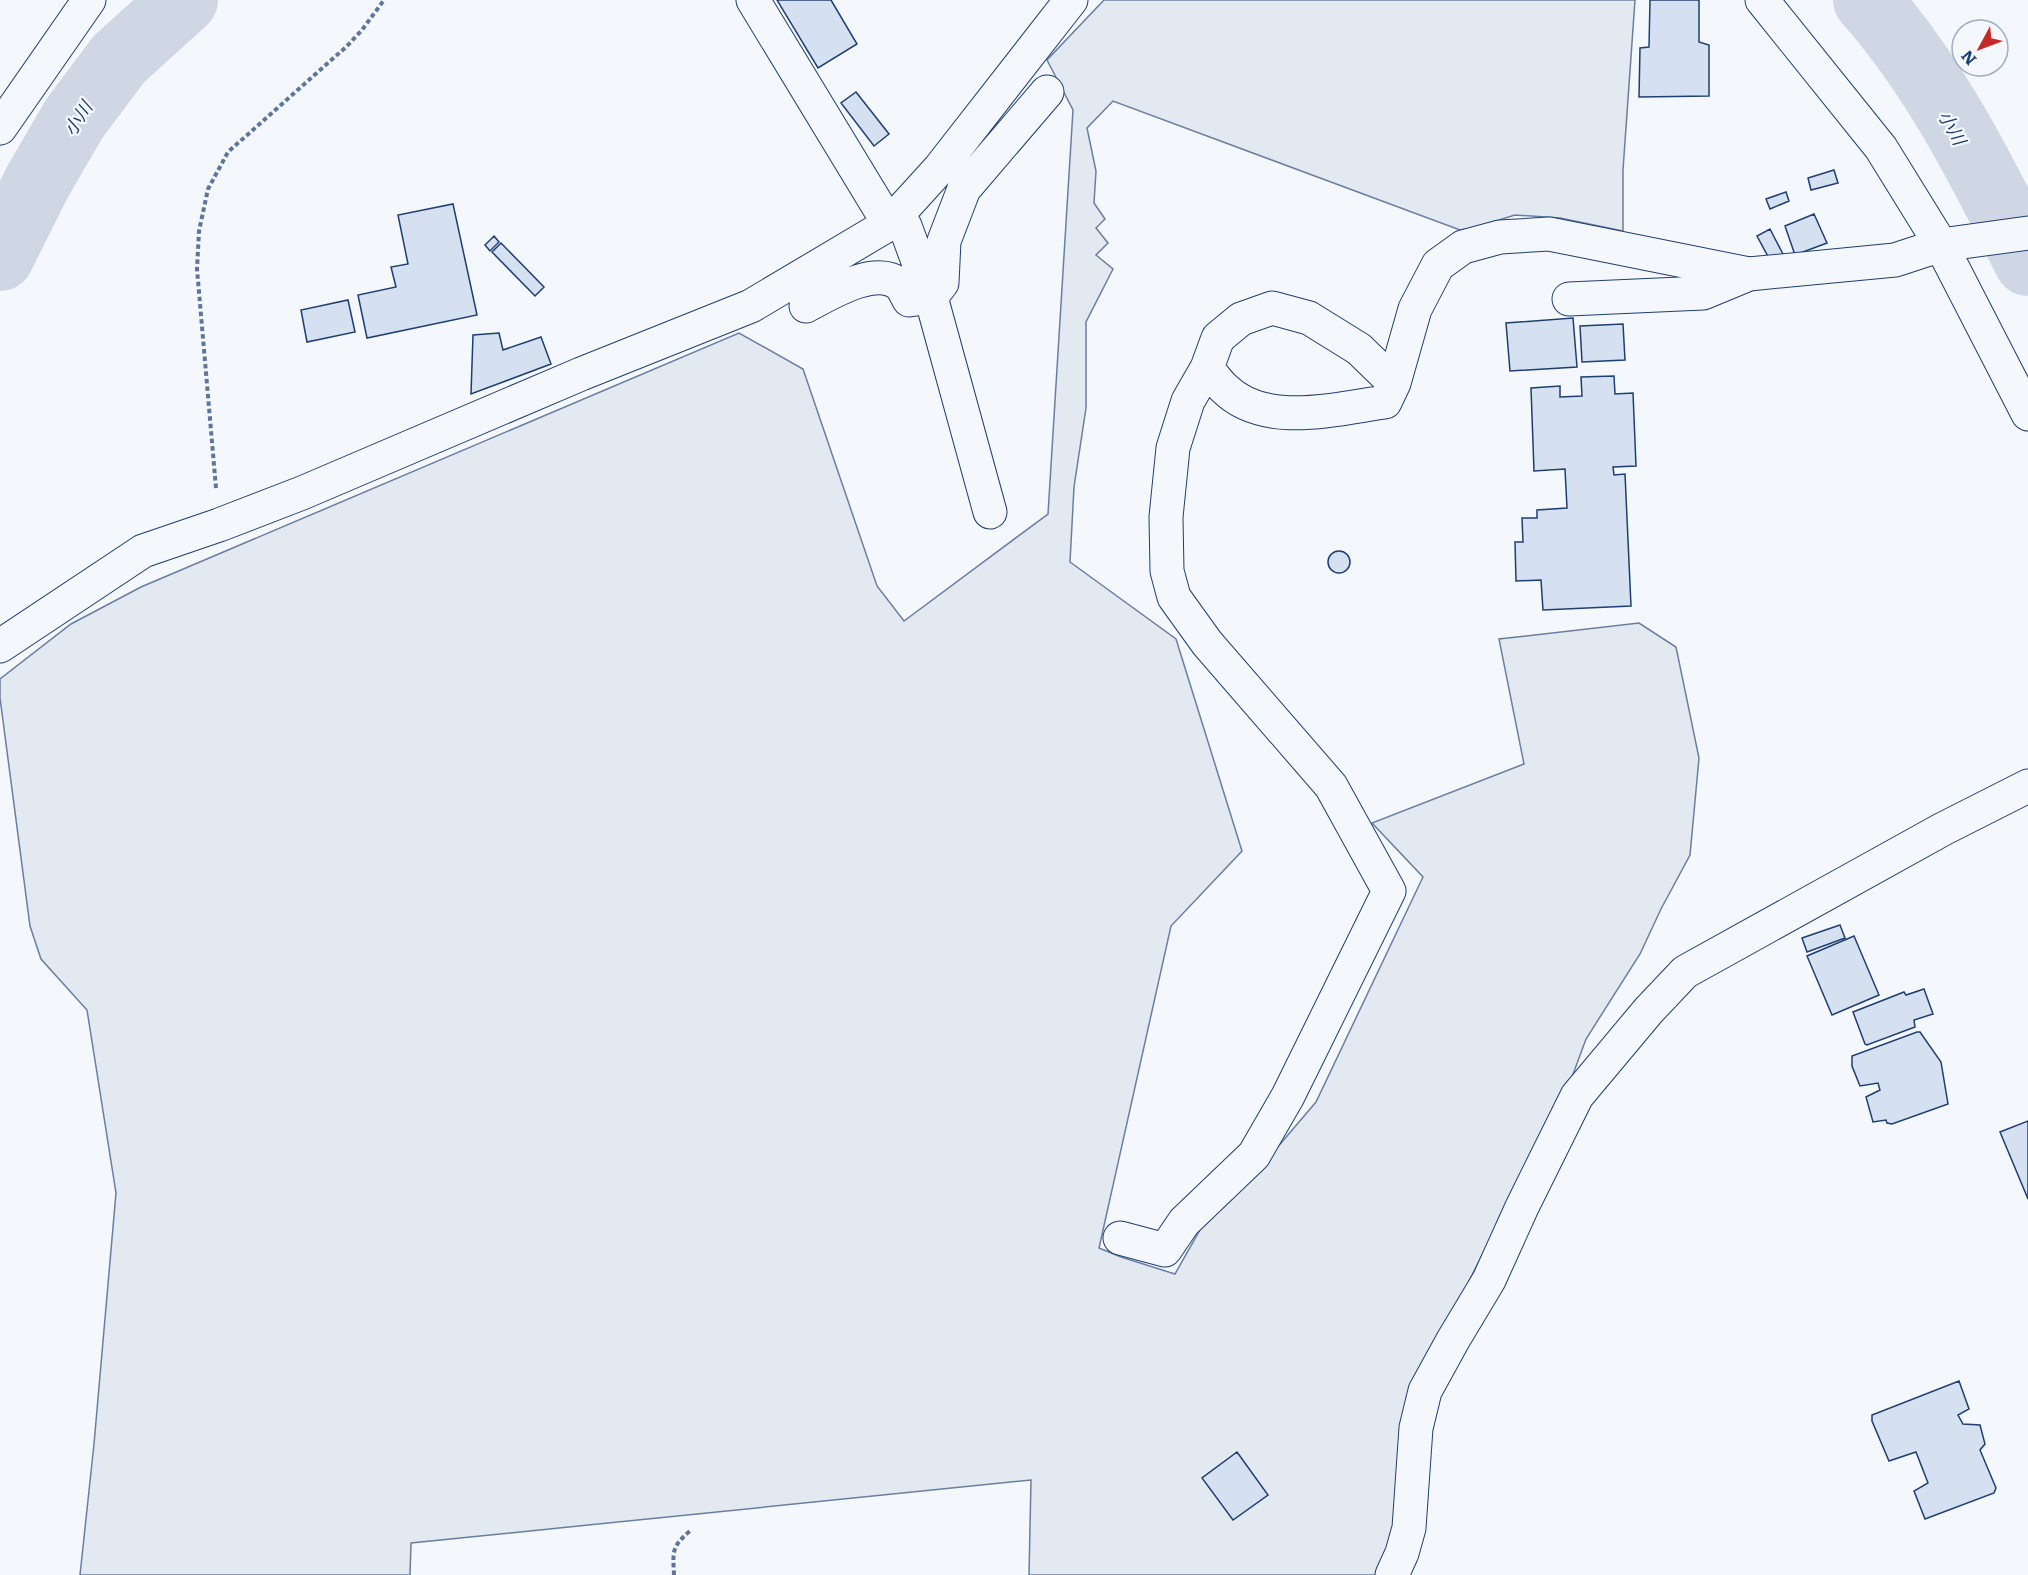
<svg xmlns="http://www.w3.org/2000/svg" width="2028" height="1575" viewBox="0 0 2028 1575" font-family="Literata,'Noto Sans JP',serif">
<style>
.green{fill:#e3e9f0;stroke:#687fa3;stroke-width:1.5}
.lines{fill:none;stroke-linecap:round;stroke-linejoin:round}
.river{stroke:#cfd7e4;stroke-width:68}
.building{fill:#d5e0f0;stroke:#1d3f73;stroke-width:1.5}
.minor-casing{stroke:#1d3f73;stroke-width:35}
.path{stroke:#5e769c;stroke-width:4;stroke-dasharray:4.5 3;stroke-linecap:butt}
.minor{stroke:#f4f7fb;stroke-width:33}
.labels{text-anchor:middle;dominant-baseline:central;stroke-width:4.5;stroke-linejoin:round;paint-order:stroke}
.water-label{font-size:18px;font-style:italic;fill:#1d3f73;stroke:#f4f7fb}
</style>
<rect width="100%" height="100%" fill="#f4f7fb"/>
<!-- green -->
<path class="green" d="M1104 0H1635L1623 170V231L1560 218 1515 215 1473 228 1460 230 1113 101 1087 128 1096 171 1094 203 1105 219 1096 228 1108 243 1096 255 1113 269 1086 322V408L1074 487 1070 562 1176 639 1242 851 1171 926 1099 1248 1121 1257 1175 1274 1214 1205 1276 1149 1316 1102 1423 877 1372 823 1524 764 1499 639 1639 623 1676 647 1699 758 1690 855 1661 909 1640 954 1586 1039 1572 1077 1410 1398 1398 1536 1380 1575H1029L1031 1480 411 1543 410 1575H80L94 1444 116 1193 87 1010 41 959 30 926 0 698V679L71 624 141 587 739 333 803 369 877 586 904 621 1048 514 1073 110 1047 60Z"/>
<g class="lines">
<!-- river -->
<path class="river" d="M1867 0C1935 76 1982 171 2028 262
M0 257 38 181 74 119 119 59 184 0"/>
</g>
<!-- building -->
<path class="building" d="M777 0H831L857 44 818 68Z
M1650 0H1699V42L1709 45V96L1639 97 1640 48 1649 47Z
M856 92 889 134 874 146 841 103Z
M1834 170 1838 183 1811 190 1808 178Z
M1786 192 1789 201 1770 209 1766 199Z
M453 204 477 315 367 338 358 295 396 287 391 267 408 264 398 215Z
M1814 214 1827 243 1795 255 1785 226Z
M1770 229 1784 256 1771 262 1757 236Z
M494 236 499 242 490 251 485 245Z
M501 243 544 287 535 296 492 252Z
M348 300 355 332 307 342 301 310Z
M1573 318 1577 367 1510 371 1506 323Z
M1623 324 1625 360 1582 362 1580 326Z
M499 333 503 350 541 337 551 364 471 394 473 335Z
M1614 376 1615 394 1633 393 1636 466 1613 467 1614 475 1625 474 1631 606 1543 610 1541 580 1516 581 1515 542H1523L1522 518H1537V510L1567 508 1565 469 1534 471 1531 388 1560 386V397L1582 396 1581 377Z
M1328 562a11 11 0 1 1 22 0a11 11 0 1 1-22 0Z
M1840 925 1845 938 1807 952 1802 938Z
M1854 936 1879 995 1832 1015 1807 956Z
M1924 989 1933 1014 1914 1020 1915 1027 1867 1045 1865 1044 1853 1012 1904 992 1906 995Z
M1917 1032H1920L1941 1062 1948 1104 1892 1124 1887 1123 1886 1120 1873 1122 1866 1097 1880 1090 1878 1083 1860 1086 1852 1066V1056Z
M2028 1121V1199L2000 1132Z
M1959 1381 1969 1409 1958 1415 1963 1424 1980 1425 1985 1444 1980 1450 1996 1488 1994 1493 1925 1519 1914 1491 1928 1483 1916 1452 1889 1461 1872 1421V1415Z
M1237 1452 1268 1495 1233 1520 1202 1478Z"/>
<g class="lines">
<defs>
<path id="minor" d="M753 0 889 224
M1762 0 1881 148 1941 245 2028 414
M0 128 89 0
M897 215 905 226 931 297 990 512
M1569 299 1703 293 1749 274 1895 260 1941 245 2028 233
M806 306C829 294 875 265 899 284 903 287 906 295 909 300L931 297 942 283 944 241 964 189 1047 92
M1394 383 1359 349 1309 318 1272 308 1241 319 1218 338 1207 368C1213 375 1218 383 1225 389 1265 428 1335 409 1385 402L1394 383 1415 309 1438 265 1463 247 1500 237 1549 234 1749 274
M0 646 143 551 219 525 302 493 581 374 751 306 889 224 940 168 1071 0
M1120 1238 1165 1250 1184 1222 1254 1155 1288 1096 1389 891 1331 786 1207 643 1174 597 1167 571 1166 517 1173 448 1188 401 1207 368
M1392 1575 1402 1553 1409 1528 1416 1428 1425 1391 1453 1340 1489 1280 1522 1207 1577 1096 1649 1010 1685 972 1943 829 2028 786"/>
</defs>
<!-- minor casing -->
<use href="#minor" class="minor-casing"/>
<!-- path -->
<path class="path" d="M216 488 197 269 199 231 208 189 228 152 346 47 362 30 384 0
M674 1575C673 1552 671 1547 690 1531"/>
<!-- minor -->
<use href="#minor" class="minor"/>
</g>
<g class="labels">
<!-- water labels -->
<g class="water-label">
<text transform="translate(77 118) rotate(-57)">小川</text>
<text transform="translate(1953 127) rotate(61)">小川</text>
</g>
</g>
<!-- north arrow -->
<g transform="translate(1980 48) rotate(229)"><circle r="28" fill="#f4f7fb" stroke="#9eadc5" stroke-width="1.5"/>
<path d="M0-4.5L10 22L0 15L-10 22Z" fill="#c62828"/>
<text y="-9" font-size="16" font-weight="bold" text-anchor="middle" fill="#1d3f73">N</text>
</g>
</svg>
